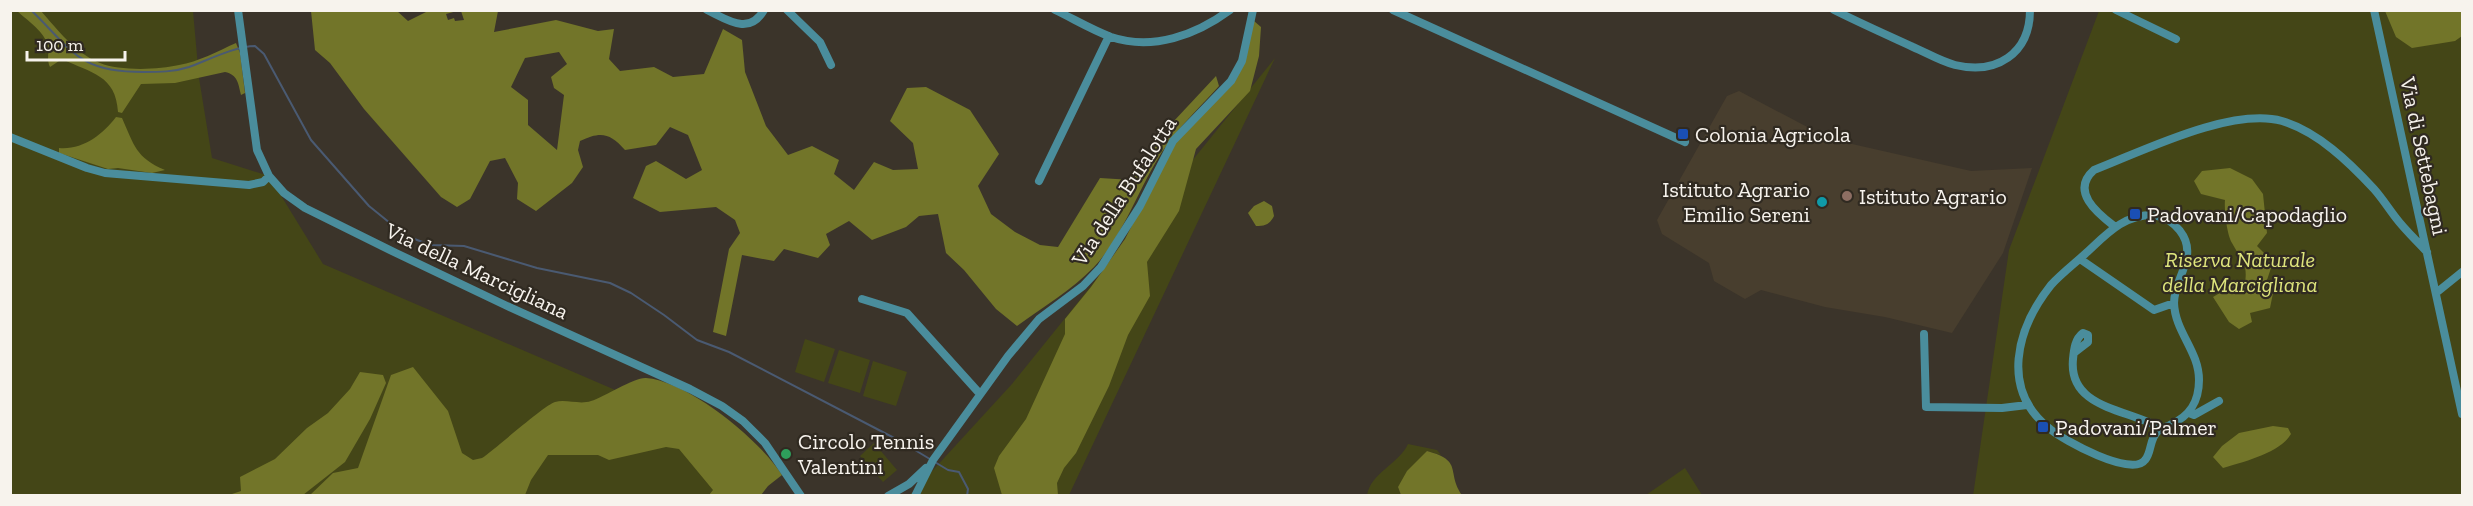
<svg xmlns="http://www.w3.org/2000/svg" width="2473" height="506" viewBox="0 0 2473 506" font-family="'Zilla Slab',serif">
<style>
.built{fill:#483e2e}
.green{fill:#444617}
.forest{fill:#727529;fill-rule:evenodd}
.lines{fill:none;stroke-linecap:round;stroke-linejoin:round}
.stream{stroke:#4a5a72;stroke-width:2}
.minor{stroke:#4a8d9c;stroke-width:8}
.transit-dot{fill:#1a4fb4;stroke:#302a21;stroke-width:2}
.education-dot{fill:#8d6e63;stroke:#302a21;stroke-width:2}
.culture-dot{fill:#0f9aa8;stroke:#302a21;stroke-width:2}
.leisure-dot{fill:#2e9e5b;stroke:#302a21;stroke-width:2}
.labels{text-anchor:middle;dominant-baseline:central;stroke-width:4.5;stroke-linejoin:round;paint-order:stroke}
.poi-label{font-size:22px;fill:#f7f3ed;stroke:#302a21;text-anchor:start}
.street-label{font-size:22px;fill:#f7f3ed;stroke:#302a21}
.park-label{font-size:22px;font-style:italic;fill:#dee47c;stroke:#302a21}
</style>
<rect width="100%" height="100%" fill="#3b342a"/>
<!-- built -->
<path class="built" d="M1739 91 1830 139 1971 171 2032 168 2003 253 1952 333 1885 317 1825 307 1761 290 1745 299 1714 281 1709 263 1662 234 1657 220 1727 96Z"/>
<!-- green -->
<path class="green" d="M10 11H193L199 78 212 158 269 176 323 264 650 405 748 495H11Z
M2099 11H2462V495L1973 496 2009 250Z
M1275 58 1069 495 906 496 912 493 1012 384Z
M805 339 835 349 824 382 795 372Z
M839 350 870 360 860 393 828 383Z
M873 361 907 372 896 406 863 396Z
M874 443 897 470 883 482 860 456Z
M1408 444 1437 450 1441 455 1427 451 1398 487 1401 495 1367 496C1370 473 1399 464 1408 444Z
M1685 468 1702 495H1646Z"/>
<!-- forest -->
<path class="forest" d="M17 11H41C57 29 75 53 100 63 119 71 158 70 179 65 198 62 218 51 236 43L240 53 245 93 241 95C238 83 238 75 225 72L175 83 141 84 122 113 118 112C116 75 91 73 62 59L50 67C46 59 50 52 47 43 43 31 26 19 17 11Z
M311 11H397L408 21 428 11H457L446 14 448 20 454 18 455 21 464 20 461 11H498L494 32 556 20 598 31 614 29 609 59 620 71 654 67 673 77 704 74 723 29 742 40 745 72 766 126 788 155 812 146 839 160 834 174 854 190 874 162 893 170 918 169 913 143 890 121 907 88 926 87 970 110 999 154 978 186 991 214 1015 232 1040 245 1058 247 1100 178 1132 180 1173 122 1216 76 1219 86C1199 108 1178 128 1162 152 1138 189 1124 235 1094 267 1072 290 1043 307 1017 326L996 309 964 270 946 253 938 214 919 216 906 227 872 240 849 221 826 234 830 245 818 258 784 249 774 261 742 255 726 336 713 332 729 249 740 233 735 220 716 207 660 212 633 198 646 166 656 161 686 179 702 170 688 135 670 127 656 145 625 150C610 133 601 131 580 141L578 150 583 167 572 183 536 211 517 199 518 183 505 158 490 161 470 199 457 207 441 197 364 109 330 63 315 50ZM559 52 567 64 551 77 554 88 564 95 557 150 528 125V100L511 87 525 58Z
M2385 11H2462V36L2455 41 2412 48 2396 37Z
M1254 21 1261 27 1259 56 1250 91 1196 149 1179 211 1147 262 1150 296 1128 335 1109 386 1076 453 1064 468 1057 483 1058 495H1002L994 468 999 456 1026 419 1065 334V319L1091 287 1125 239 1174 143 1232 85Z
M116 117 122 118C134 145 136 158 165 170L152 173 118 168 108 169 59 153V148C83 150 102 135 116 117Z
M2230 168 2252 179 2263 194 2267 233 2257 246 2265 254 2271 268 2265 286 2273 293 2270 308 2250 313 2252 322 2239 329 2229 322 2213 297 2230 287 2245 283C2248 262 2241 260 2232 243 2227 235 2224 210 2225 200L2201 194 2194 181 2202 171Z
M1264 201 1272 206 1274 216C1270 224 1265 226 1256 226L1248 213 1254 206Z
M413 367 448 411 462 453 473 460 482 458C494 450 546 404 555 402 566 399 580 405 591 401 604 397 635 377 646 378 688 381 760 440 782 475L768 486 761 495H709L713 490 679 449 666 447 609 460 598 455H548L531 480 525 495 309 496 333 473 358 468 391 375Z
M360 372 383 375 386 383 370 419 345 462 303 495H229L241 491 240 477 275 459 307 428 328 413 350 389Z
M2273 426 2288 428 2291 434C2280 453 2243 462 2223 468L2213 457 2222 446 2239 433Z
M1427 451C1464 461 1446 472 1462 495H1401L1398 487 1407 471Z"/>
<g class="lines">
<!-- stream -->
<path class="stream" d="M31 10C73 51 78 72 143 72 159 72 174 72 189 67 208 60 236 46 255 46L264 54 311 140 369 206 406 236 431 245 464 246 537 268 610 283 631 293 664 315 697 340 729 352 900 441 948 470 959 472 968 489 967 496"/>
<!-- minor -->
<path class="minor" d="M238 10 257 150 269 176 284 193 305 208 396 253 505 305 690 389 722 406 743 421 765 443 801 496
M707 10C728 20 749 36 764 10
M787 10 820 42 831 65
M1055 10C1074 19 1092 30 1111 37 1153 51 1196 35 1230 10
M1393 10 1685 142
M1834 10C1860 23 1887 35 1913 47 1927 53 1940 61 1955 65 1996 75 2030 54 2030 10
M2116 10 2176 39
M2374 10 2462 414
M10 137 87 168 105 173 249 185 263 182 269 176
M1039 181 1109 36
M2153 215C2174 218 2192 238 2186 260 2183 275 2174 287 2174 303 2175 332 2199 351 2199 380 2199 402 2190 416 2170 425 2166 427 2161 428 2158 431 2149 439 2152 452 2145 460 2132 478 2063 440 2050 429 2000 390 2016 329 2051 285 2061 274 2074 264 2085 254 2106 235 2122 215 2153 215Z
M2114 226C2097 213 2070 191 2094 170 2143 151 2231 107 2282 121 2318 132 2349 162 2374 189 2382 198 2389 209 2396 218 2405 230 2417 241 2427 252
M2080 259 2154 310 2174 303
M2436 293 2462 272
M862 299 907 313 980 394
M1924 334 1926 407 2002 408 2027 405
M2075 352 2088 342V335L2083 333C2075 339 2074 349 2073 359 2068 410 2131 409 2162 429
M2189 413 2194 415 2219 401
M888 496 909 484 926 468
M915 496 933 460 1008 356 1039 319 1083 286 1101 267 1140 206 1173 141 1231 81 1242 61 1253 10"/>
</g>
<!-- markers -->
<g class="transit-dot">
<rect x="1677" y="128" width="12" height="12" rx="3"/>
<rect x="2129" y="208" width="12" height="12" rx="3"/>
<rect x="2037" y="421" width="12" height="12" rx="3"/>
</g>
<circle class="education-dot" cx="1847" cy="196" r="6"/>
<circle class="culture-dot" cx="1822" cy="202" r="6"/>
<circle class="leisure-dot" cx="786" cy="454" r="6"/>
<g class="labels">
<!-- poi labels -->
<g class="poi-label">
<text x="1695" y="134">Colonia Agricola</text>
<text x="1810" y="189" text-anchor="end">Istituto Agrario<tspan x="1810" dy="25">Emilio Sereni</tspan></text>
<text x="1859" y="196">Istituto Agrario</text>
<text x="2147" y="214">Padovani/Capodaglio</text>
<text x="2055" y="427">Padovani/Palmer</text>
<text x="798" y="441">Circolo Tennis<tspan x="798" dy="25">Valentini</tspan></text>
</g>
<!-- street labels -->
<g class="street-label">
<text transform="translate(2424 156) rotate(78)">Via di Settebagni</text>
<text transform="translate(1124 191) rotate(-57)">Via della Bufalotta</text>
<text transform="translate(477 271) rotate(25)">Via della Marcigliana</text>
</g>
<!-- park labels -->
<g class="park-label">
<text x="2240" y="259">Riserva Naturale<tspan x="2240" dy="25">della Marcigliana</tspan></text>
</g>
</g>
<!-- border -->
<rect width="2473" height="506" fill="none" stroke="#f7f3ed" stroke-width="24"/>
<!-- scale -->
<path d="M27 51v9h98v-9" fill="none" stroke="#f7f3ed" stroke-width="3"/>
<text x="36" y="51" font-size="18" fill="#f7f3ed" stroke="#302a21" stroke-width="4.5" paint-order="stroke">100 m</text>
</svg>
